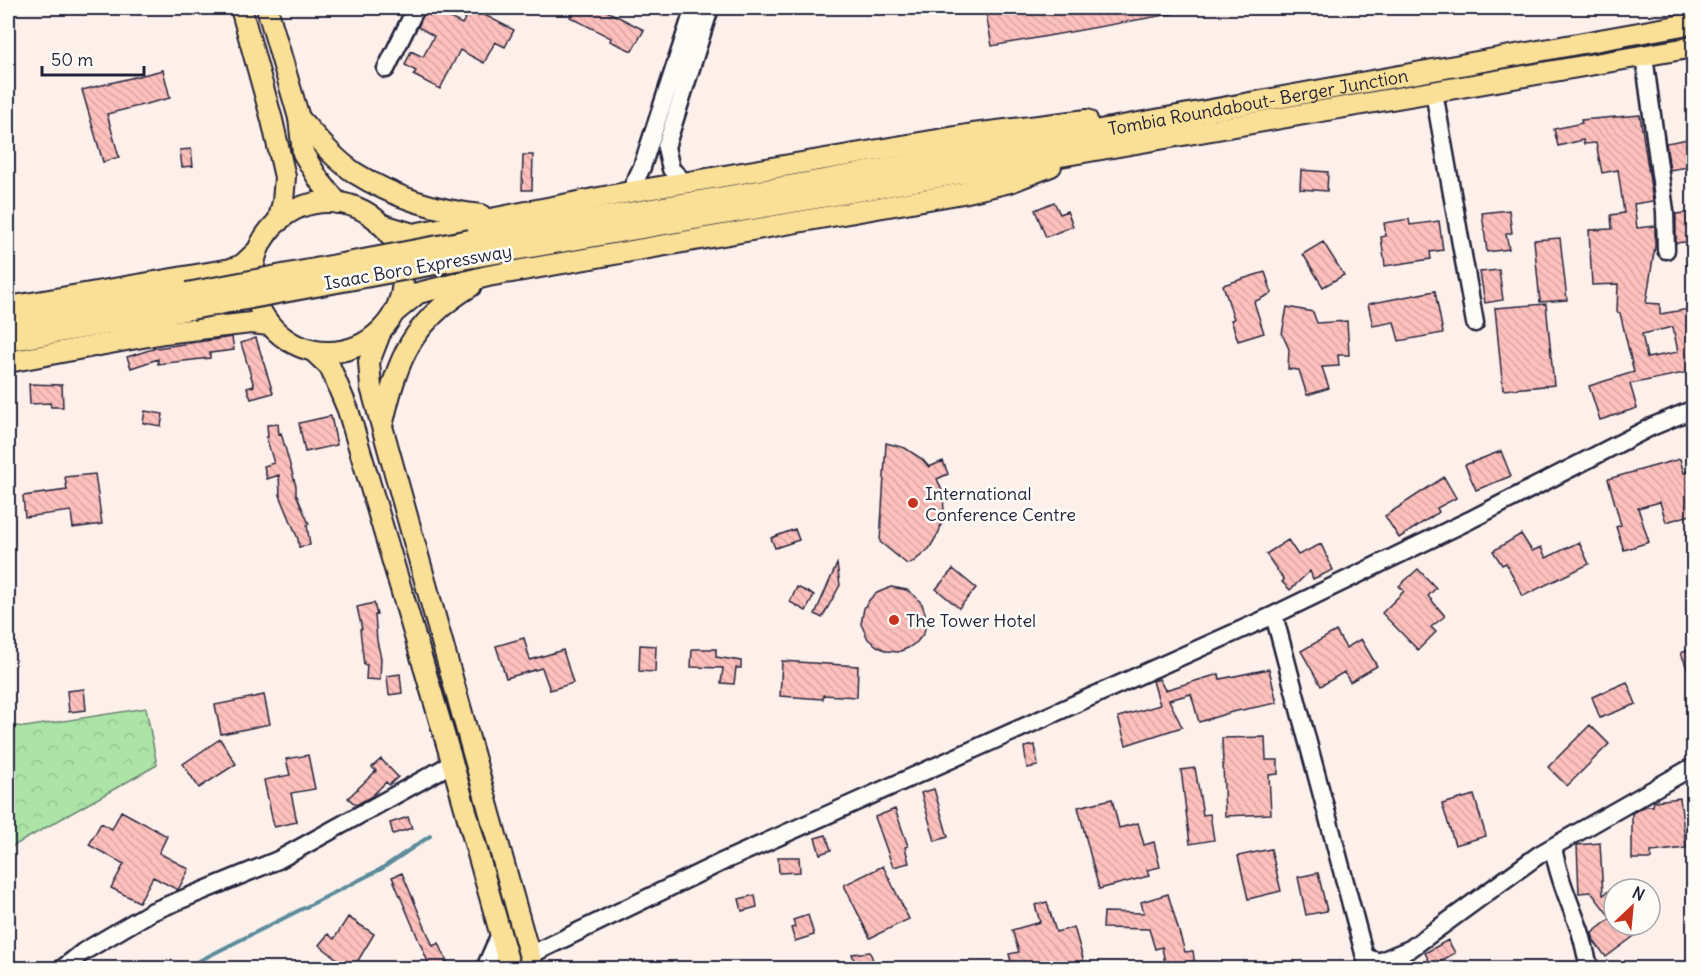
<svg xmlns="http://www.w3.org/2000/svg" width="1701" height="976" viewBox="0 0 1701 976" font-family="Delius,sans-serif">
<style>
.forest{fill:url(#forest-crowns);stroke:#678371;stroke-width:1.5}
.lines{fill:none;stroke-linecap:round;stroke-linejoin:round}
.stream{stroke:#5b8b9c;stroke-width:4}
.building{fill:url(#building-back-hatch);stroke:#22223b;stroke-width:1.5;fill-rule:evenodd}
.minor-casing{stroke:#22223b;stroke-width:21}
.major-casing{stroke:#22223b;stroke-width:24}
.minor{stroke:#fdfcf7;stroke-width:16}
.major{stroke:#fadf96;stroke-width:20}
.major-bridge-casing{stroke:#22223b;stroke-width:24;stroke-linecap:butt}
.major-bridge{stroke:#fadf96;stroke-width:20}
.poi-dot{fill:#c8321e;stroke:#fdfcf7;stroke-width:2}
.labels{text-anchor:middle;dominant-baseline:central;stroke-width:5;stroke-linejoin:round;paint-order:stroke}
.street-label{font-size:18px;fill:#22223b;stroke:#fdfcf7}
.poi-label{font-size:18px;fill:#22223b;stroke:#fdfcf7;text-anchor:start}
</style>
<defs>
<pattern id="forest-crowns" width="20" height="18" patternUnits="userSpaceOnUse" patternTransform="scale(1.5)"><rect width="20" height="18" fill="#ace4a7"/><path d="M2 6a3 3 0 1 1 6 0M12 15a3 3 0 1 1 6 0" fill="none" stroke="#94c391"/></pattern>
<pattern id="building-back-hatch" width="6" height="6" patternUnits="userSpaceOnUse" patternTransform="scale(1.5)"><rect width="6" height="6" fill="#fdc0bc"/><path d="M-1 5l2 2M0 0l6 6M5-1l2 2" fill="none" stroke="#d9a5a2"/></pattern>
</defs>
<rect width="100%" height="100%" fill="#fdf0eb"/>
<filter id="ink" filterUnits="userSpaceOnUse"><feTurbulence type="fractalNoise" baseFrequency=".0167" numOctaves="2"/><feDisplacementMap in="SourceGraphic" scale="12" xChannelSelector="R" yChannelSelector="G"/><feConvolveMatrix kernelMatrix="1 2 1 2 8 2 1 2 1" color-interpolation-filters="sRGB"/></filter>
<g filter="url(#ink)">
<!-- forest -->
<path class="forest" d="M146 708 157 765 8 849V725L25 727Z"/>
<g class="lines">
<!-- stream -->
<path class="stream" d="M185 968 381 869 430 836"/>
</g>
<!-- building -->
<path class="building" d="M426 8H447L444 15 462 24 471 8 514 30 505 47 495 42 484 63 460 50 440 89 413 75 416 71 405 65 411 51 423 57 434 36 418 27Z
M575 8H601L644 30 632 51 610 41 611 38 570 17Z
M985 8H1175L1176 13 992 46Z
M163 70 170 98 107 114 119 157 103 162 82 90Z
M1640 115 1653 201 1634 204 1637 228 1655 226V246L1646 303 1660 304V314L1689 309 1694 332V371L1630 384 1637 408 1600 420 1589 386 1634 372 1620 313 1617 312 1618 284 1592 285 1589 230 1612 229 1611 215 1624 213 1618 170 1602 173 1596 143 1584 144 1583 140 1558 146 1554 129 1582 123 1581 120ZM1673 327 1678 352 1647 358 1642 334Z
M1694 138V166L1670 170 1666 143Z
M191 149 193 166 182 167 180 150Z
M523 155H533L532 190H522Z
M1301 170 1328 172 1327 191 1300 189Z
M1054 202 1060 214 1067 211 1073 226 1046 237 1035 210Z
M1509 210 1512 233 1506 234 1509 249 1487 252 1482 213Z
M1694 212V241L1676 243V214Z
M1409 219 1410 225 1439 221 1443 250 1430 252 1431 259 1385 266 1381 237 1386 236 1384 223Z
M1560 238 1567 300 1540 302 1534 240Z
M1323 242 1344 275 1323 287 1303 254Z
M1499 270 1503 300 1485 303 1480 272Z
M1265 272 1272 293 1254 302 1264 333 1238 341 1231 320 1234 319 1223 285Z
M1435 291 1443 333 1399 341 1394 322 1373 326 1368 304Z
M1546 304 1554 385 1503 390 1495 308Z
M1287 307 1313 312 1317 323 1347 321 1349 355H1338L1339 366 1322 367 1329 388 1307 395 1299 370 1288 369 1289 349 1282 334Z
M232 337 234 350 210 353V358L158 364V359L131 368 127 357 156 348Z
M256 338 273 393 251 399 247 388 254 386 241 343Z
M29 384 62 385 63 407H51L50 403 30 404Z
M145 411 163 414 161 426 143 423Z
M331 416 337 445 305 452 299 423Z
M278 424 279 434 281 433 296 486V494L309 524 307 525 310 545 299 547 298 539 280 495 279 475 267 479 264 466 274 463 266 437H268L267 425Z
M886 443 905 448 922 459 929 467 943 461 948 474 937 479 943 493 944 513 939 532 929 549 913 562 907 564 880 542Z
M1501 451 1511 476 1476 490 1465 465Z
M1680 459 1684 473 1694 470V514L1666 522 1660 502 1638 508 1649 542 1624 550 1616 527 1621 525 1608 479Z
M95 474 102 524 73 528 71 511 25 517 23 496 67 490 65 477Z
M1444 477 1456 498 1437 508 1439 512 1399 538 1385 516Z
M795 529 799 540 775 548 771 538Z
M1521 534 1532 551 1541 547 1546 558 1579 542 1589 564 1523 596 1506 563 1502 565 1493 551Z
M1288 540 1298 555 1321 544 1333 570 1313 579 1310 571 1290 590 1282 582 1284 580 1266 554Z
M837 564 840 585 822 618 815 614Z
M953 569 976 588 959 608 936 589Z
M1418 569 1436 588 1428 596 1445 616 1431 627 1436 632 1418 650 1382 613 1404 591 1399 586Z
M797 587 814 595 806 611 790 602Z
M891 587 907 590 915 596 922 604 925 613 926 623 924 633 917 642 908 648 898 652 887 651 877 646 868 639 861 624 864 608 870 599 877 593Z
M374 603 377 615H375L377 641 381 658 380 680 366 679 367 665H364L360 629H362L357 607Z
M1336 631 1346 648 1361 639 1377 666 1350 682 1344 672 1321 686 1301 651Z
M524 638 530 660 563 650 573 683 550 690 542 668 506 678 496 646Z
M640 645 656 646 655 672 639 671Z
M1694 648V683H1693L1681 653Z
M692 649H716V657L741 661V668H736L734 684 721 683 723 668 691 667Z
M782 661 858 666 857 697 823 695V699L780 696Z
M1269 669 1277 703 1232 712 1199 722 1191 694 1169 700 1182 727 1126 745 1118 717 1160 705 1153 681 1159 679 1165 690 1219 674 1220 679Z
M400 674 402 693 389 695 387 676Z
M1627 682 1636 704 1600 718 1592 697Z
M84 689 86 710 69 712 67 691Z
M264 695 270 724 221 734 215 705Z
M1590 725 1609 744 1567 786 1548 767Z
M1265 737 1266 760H1278V774L1269 775 1271 814 1225 816 1222 738Z
M220 739 236 764 199 788 183 764Z
M1035 745 1038 766 1027 768 1024 747Z
M308 755 315 789 291 793 297 822 274 827 264 780 290 775 286 759Z
M381 759 398 777 389 785 386 782 372 796 356 805 348 798 376 771 372 767Z
M1195 768 1203 815 1210 814 1214 840 1190 844 1181 770Z
M934 789 948 837 935 841 921 793Z
M1474 795 1486 836 1455 845 1442 804Z
M1680 798 1686 848 1651 852V859H1632V813L1646 806H1653L1654 801Z
M1112 799 1119 828 1138 823 1144 845 1154 842 1160 867 1147 870 1149 876 1099 889 1078 807Z
M895 809 908 846 905 847 909 863 893 867 875 817Z
M121 811 167 836 159 853 189 869 178 890 153 877 139 902 111 888 124 864 89 845 101 823 112 829Z
M408 817 412 828 393 834 390 823Z
M826 835 831 850 820 854 815 838Z
M1600 843 1603 895 1614 887V925H1649L1606 957 1594 941 1592 933 1611 918 1591 892 1579 893 1577 845Z
M1271 849 1281 891 1248 899 1238 856Z
M778 857H799L800 872 779 873Z
M883 866 909 919 870 938 844 885Z
M402 873 433 946 439 943 450 969H431L392 877Z
M1318 873 1327 911 1306 915 1298 877Z
M1168 894 1185 952 1193 951 1195 965 1166 969 1162 947 1155 949 1149 929 1103 928 1104 912 1144 913 1141 902Z
M755 895 757 907 742 911 739 899Z
M1047 902 1056 932 1074 927 1084 962 1063 969H1013L1009 954 1019 952 1012 930 1040 922 1035 905Z
M808 915 814 935 795 941 791 928 795 927 793 920Z
M348 917 374 934 353 969H350L319 945 328 934 334 939Z
M1448 940 1455 953 1432 966 1425 953Z
M870 952 876 969H857L852 954Z"/>
<g class="lines">
<defs>
<path id="minor" d="M1644 56 1665 211 1666 250
M386 69 416 8
M1434 92 1475 323
M686 184 671 169 666 147 710 8
M630 192 642 167 694 8
M1274 615 1365 957 1379 962 1410 949 1540 854 1694 766
M1553 847C1558 876 1569 901 1579 928 1584 941 1585 955 1590 968
M530 955 724 861 1274 615 1470 520 1651 427 1694 409
M63 968 83 952 151 912 278 860 453 763
M485 968 500 934"/>
<g id="major">
<path d="M241 8 272 120 285 177 283 202 278 222"/>
<path d="M267 8 299 118 303 153 319 180 338 203"/>
<path d="M299 118C316 137 334 159 355 173 395 198 435 210 481 215"/>
<circle cx="328" cy="277" r="75"/>
<path d="M380 224 413 234 630 192 973 134 1087 120"/>
<path id="s1" d="M470 240 823 180 1694 23"/>
<path d="M473 257 1694 47"/>
<path d="M8 307 231 269 242 265 257 251"/>
<path d="M395 312 418 293 488 276 963 193 1010 182 1051 166"/>
<path d="M8 325 187 293"/>
<path d="M381 331 369 362 371 387 533 968"/>
<path d="M8 341 191 309"/>
<path d="M313 351 330 367 348 410 451 758 510 968"/>
<path d="M8 362 164 333 251 323 269 325"/>
<path d="M383 422C398 357 412 322 471 286"/>
</g>
</defs>
<!-- minor casing -->
<use href="#minor" class="minor-casing"/>
<!-- major casing -->
<use href="#major" class="major-casing"/>
<!-- minor -->
<use href="#minor" class="minor"/>
<!-- major -->
<use href="#major" class="major"/>
<defs>
<path id="major-bridge" d="M187 293 470 240
M191 309 473 257"/>
</defs>
<!-- major-bridge casing -->
<use href="#major-bridge" class="major-bridge-casing"/>
<!-- major-bridge -->
<use href="#major-bridge" class="major-bridge"/>
</g>
</g>
<!-- markers -->
<g class="poi-dot">
<circle cx="913" cy="503" r="6"/>
<circle cx="894" cy="620" r="6"/>
</g>
<g class="labels">
<!-- street labels -->
<g class="street-label">
<text stroke="none"><textPath href="#s1" startOffset="800">Tombia Roundabout- Berger Junction</textPath></text>
<text transform="translate(418 267) rotate(-10)">Isaac Boro Expressway</text>
</g>
<!-- poi labels -->
<g class="poi-label">
<text x="925" y="493">International<tspan x="925" dy="21">Conference Centre</tspan></text>
<text x="906" y="620">The Tower Hotel</text>
</g>
</g>
<!-- margin -->
<rect width="1701" height="976" fill="none" stroke="#fdfcf7" stroke-width="30"/>
<rect x="15" y="15" width="1671" height="946" fill="none" stroke="#22223b" stroke-width="2" filter="url(#ink)"/>
<!-- north arrow -->
<g transform="translate(1632 907) rotate(26)"><circle r="28" fill="#fdfcf7" stroke="#a5a5ac" stroke-width="1.5"/>
<path d="M0-4.5L10 22L0 15L-10 22Z" fill="#c8321e"/>
<text y="-9" font-size="16" font-weight="bold" text-anchor="middle" fill="#22223b">N</text>
</g>
<!-- scale -->
<path d="M42 66v9h102v-9" fill="none" stroke="#22223b" stroke-width="3"/>
<text x="51" y="66" font-size="18" fill="#22223b" stroke="#fdfcf7" stroke-width="4.5" paint-order="stroke">50 m</text>
</svg>
